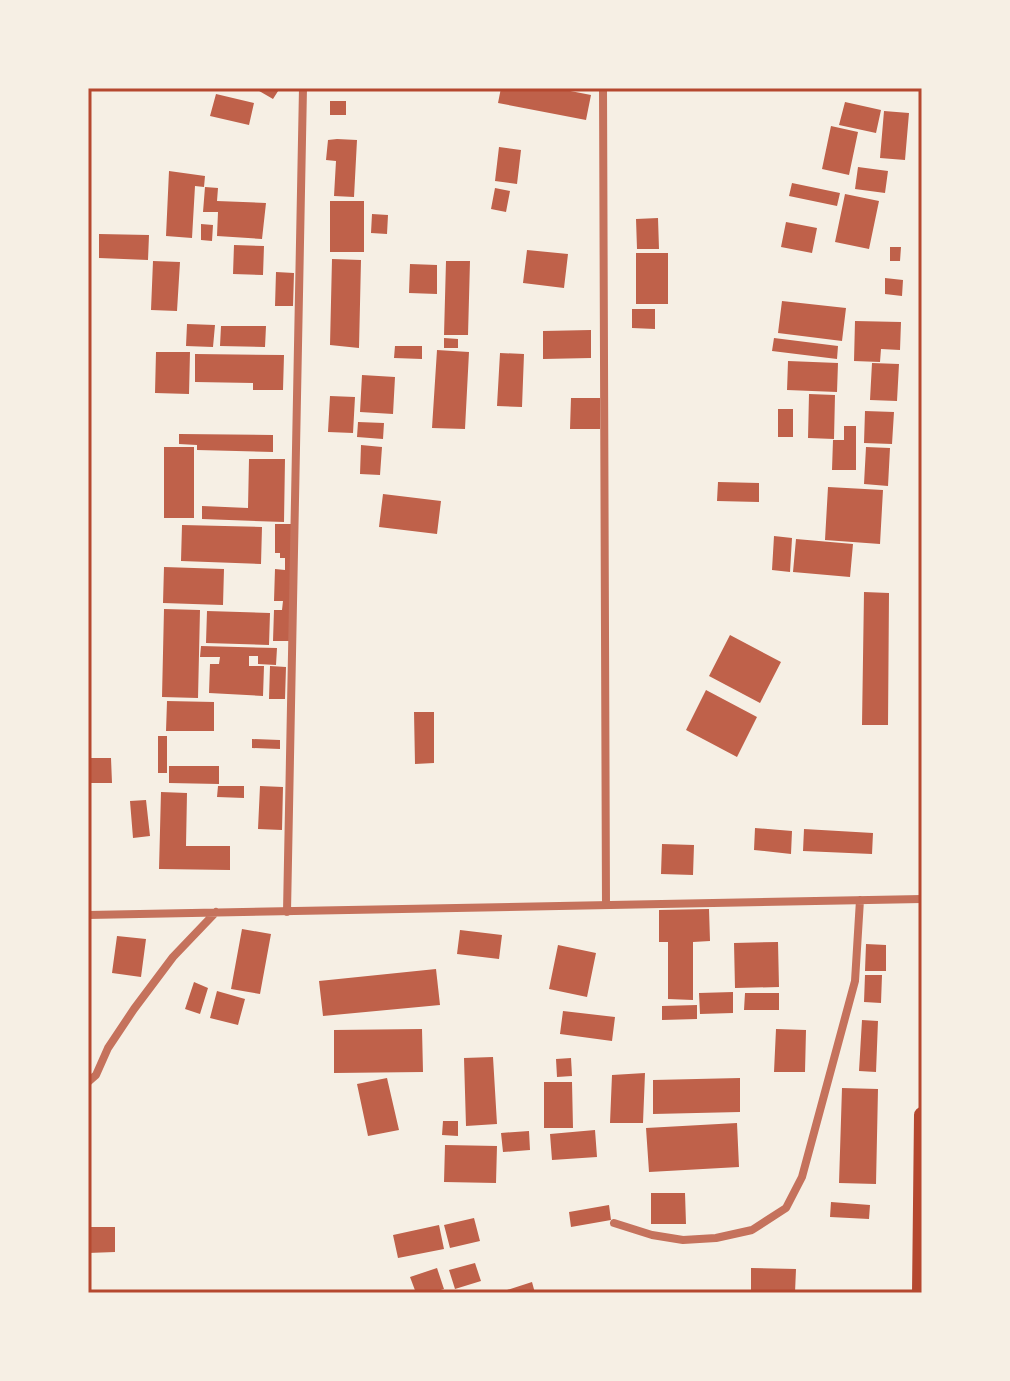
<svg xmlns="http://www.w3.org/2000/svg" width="1010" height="1381" viewBox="0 0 1010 1381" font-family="Helvetica,sans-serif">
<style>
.building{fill:#bf614a}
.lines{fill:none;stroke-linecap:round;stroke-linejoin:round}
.minor{stroke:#c5725c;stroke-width:8}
.primary{stroke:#b5482f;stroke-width:16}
.neatline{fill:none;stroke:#b5482f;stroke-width:3}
</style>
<rect width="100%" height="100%" fill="#f6efe4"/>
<!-- building -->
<path class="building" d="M254 88H280L273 99Z
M501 88H555L591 95 586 120 498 103Z
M216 94 254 103 249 125 210 116Z
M330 101H346V115H330Z
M845 102 881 110 876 133 839 125Z
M884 111 909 113 905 160 880 158Z
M831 126 858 132 849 175 822 169Z
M337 139 357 140 354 197 334 196 336 161 326 160 328 140Z
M499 147 521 150 517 184 495 181Z
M858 167 888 171 885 193 855 189Z
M169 171 205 176 204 187 195 186 192 238 166 236Z
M792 183 840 193 837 206 789 196Z
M205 187 218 188 217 201 266 203 262 239 217 236 218 212H203Z
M495 188 510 191 506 212 491 209Z
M845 194 879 201 869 249 835 242Z
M330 201H364V252H330Z
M372 214 388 215 387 234 371 233Z
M658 218 659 249H637L636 219Z
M786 222 817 228 812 253 781 247Z
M201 224 213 225 212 241 201 240Z
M99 234 149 235 148 260 99 258Z
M234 245 264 246 263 275 233 274Z
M890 247H901L900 261H890Z
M527 250 568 254 564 288 523 283Z
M636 253H668V304H636Z
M332 259 361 260 359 348 330 345Z
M153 261 180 262 177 311 151 310Z
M446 261H470L468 335H444Z
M410 264 437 265V294L409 293Z
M276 272 294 273 293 306H275Z
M885 278 903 280 902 296 885 294Z
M782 301 846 308 842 341 778 333Z
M632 309H655V329L632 328Z
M855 321 901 322 900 350 881 349 880 362 854 361Z
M187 324 215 325 213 347 186 346Z
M221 326H266L265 347 220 346Z
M591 330V358L543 359V331Z
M444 338 458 339V348H444Z
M774 338 838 346 837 359 772 351Z
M395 346H422V359L394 358Z
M437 350 469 352 465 429 432 428Z
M156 352H190L189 394 155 393Z
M500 353 524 354 522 407 497 406Z
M195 354 284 355 283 390H253V383L195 382Z
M788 361 838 363 837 392 787 390Z
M872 363 899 364 897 401 870 400Z
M362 375 395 377 393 414 360 412Z
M809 394 835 395 834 439 808 438Z
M330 396 355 397 353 433 328 432Z
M571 398H600V429H570Z
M778 409H793V437H778Z
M865 411 894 412 892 444 864 443Z
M358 422 384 423 383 439 357 437Z
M844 426H856V470H832L833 440H844Z
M179 434 273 435V452L197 450V445L179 444Z
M361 445 382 447 380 475 360 474Z
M164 447H194V518H164Z
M866 447 890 448 888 486 864 484Z
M249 459H285L284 522 202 519V506L248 508Z
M718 482 759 483V502L717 501Z
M828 487 883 490 880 544 825 540Z
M383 494 441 501 437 534 379 527Z
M275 524H292L289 641H273L274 610H282L283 601H274L275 569 285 570V558H280V553H275Z
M182 525 262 527 261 564 181 561Z
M774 536 792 538 790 572 772 570Z
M796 539 853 544 850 577 793 572Z
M164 567 224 569 223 605 163 603Z
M864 592 889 593 888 725H862Z
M164 609 200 610 198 698 162 697Z
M207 611 270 613 269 645 206 643Z
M730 635 781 662 760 703 709 676Z
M201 646 277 648 276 665 258 664V656H249V666H264L263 696 209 693 210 664H219L220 657H200Z
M270 666 286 667 285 699H269Z
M706 690 757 717 737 757 686 730Z
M167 701 214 702V731H166Z
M414 712H434V763L415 764Z
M158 736H167V773H158Z
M252 739 280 740V749L252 748Z
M88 758H111L112 783H88Z
M169 766H219V784L169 783Z
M218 786H244V798L217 797Z
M260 786 283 787 282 830 258 829Z
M161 792 187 793 186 846H230V870L159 869Z
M146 800 150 836 133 838 130 801Z
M755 828 792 831 791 854 754 850Z
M804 829 873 833 872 854 803 851Z
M662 844 694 845 693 875 661 874Z
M709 909 710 941 693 942V1000L668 999V942H659V910Z
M242 929 271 934 260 994 231 989Z
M460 930 502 935 499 959 457 954Z
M117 936 146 939 141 977 112 973Z
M778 942 779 987 735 988 734 943Z
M866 944 886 945V971H865Z
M558 945 596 953 587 997 549 989Z
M436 969 440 1005 323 1016 319 981Z
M865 975H882L881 1003 864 1002Z
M194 982 208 988 200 1014 185 1009Z
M217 991 245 999 238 1025 210 1018Z
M733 992V1013L700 1014 699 993Z
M745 993H779V1010H744Z
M697 1005V1019L662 1020V1006Z
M563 1011 615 1017 612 1041 560 1034Z
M862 1020 878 1021 876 1072 859 1071Z
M422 1029 423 1072 334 1073V1030Z
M776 1029 806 1030 805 1072H774Z
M493 1057 497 1124 466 1126 464 1058Z
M571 1058 572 1076 557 1077 556 1059Z
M645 1073 643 1123H610L612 1075Z
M387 1078 399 1130 368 1136 357 1084Z
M740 1078V1112L653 1114V1080Z
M544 1082H572L573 1128H544Z
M842 1088 878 1089 876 1184 839 1183Z
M443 1121H458V1136L442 1135Z
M737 1123 739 1167 649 1172 646 1128Z
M595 1130 597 1157 552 1160 550 1134Z
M529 1131 530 1150 503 1152 501 1133Z
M445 1145 497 1146 496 1183 444 1182Z
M651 1193H685L686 1224H651Z
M831 1202 870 1205 869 1219 830 1217Z
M609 1205 611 1220 571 1227 569 1212Z
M474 1218 480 1241 450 1248 444 1225Z
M439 1225 444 1249 398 1258 393 1235Z
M88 1227H115V1252L88 1253Z
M475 1263 481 1281 455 1289 449 1270Z
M437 1268 444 1289 431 1293H416L410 1277Z
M751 1268 796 1269 795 1293H751Z
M532 1282 535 1293H508L507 1290Z"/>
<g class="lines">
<!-- minor -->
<path class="minor" d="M603 88 606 905
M287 912 303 88
M88 915 922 899
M88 1082 96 1075 108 1048 134 1009 173 957 216 912
M614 1223 652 1235 683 1240 716 1238 752 1230 786 1208 802 1177 855 981 860 900"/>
<!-- primary -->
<path class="primary" d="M920 1293 922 1115"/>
</g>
<!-- border -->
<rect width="1010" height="1381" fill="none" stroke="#f6efe4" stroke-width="180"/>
<rect x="90" y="90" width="830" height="1201" class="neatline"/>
</svg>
